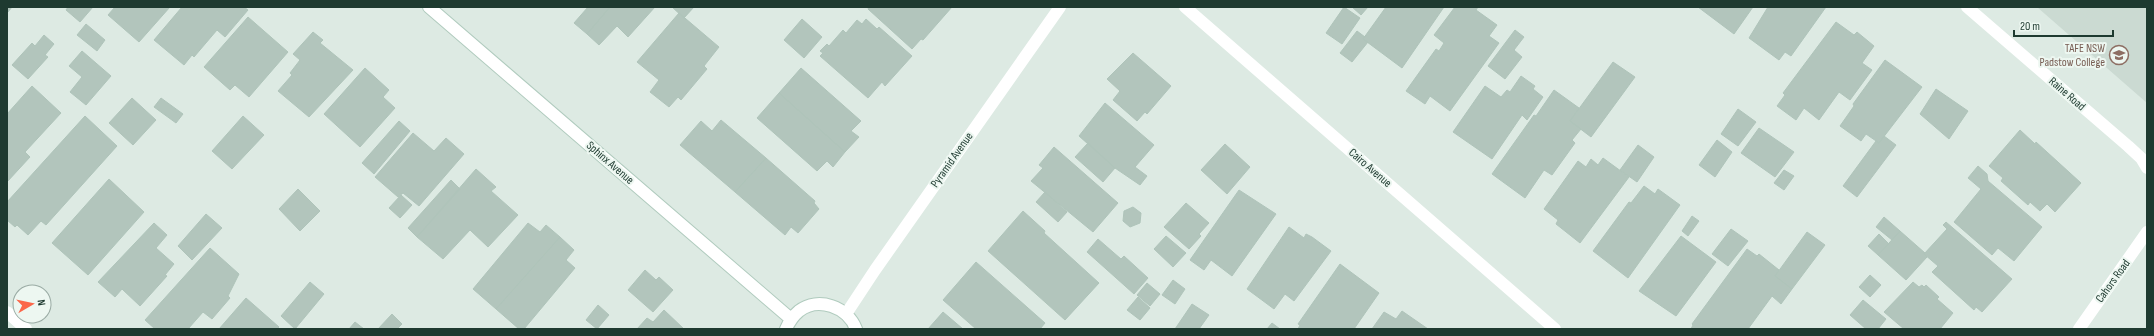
<svg xmlns="http://www.w3.org/2000/svg" width="2154" height="336" viewBox="0 0 2154 336" font-family="'Sofia Sans Condensed',sans-serif">
<style>
.built{fill:#cbdad2}
.building{fill:#b2c5bc;stroke:#afc4ba}
.lines{fill:none;stroke-linecap:round;stroke-linejoin:round}
.secondary-casing{stroke:#b0cbbe;stroke-width:14}
.street{stroke:#fff;stroke-width:12}
.secondary{stroke:#fff;stroke-width:12}
.labels{text-anchor:middle;dominant-baseline:central;stroke-width:4;stroke-linejoin:round;paint-order:stroke}
.education-label{font-size:12px;fill:#785e54;stroke:#edf7f1;text-anchor:end}
.street-label{font-size:12px;fill:#1e3a30;stroke:#edf7f1}
</style>
<rect width="100%" height="100%" fill="#ddeae3"/>
<!-- built -->
<path class="built" d="M2037 7H2147V103Z"/>
<!-- building -->
<path class="building" d="M7 7H12L8 12Z
M68 7H93L80 22 66 10Z
M115 7H170L139 42 108 15Z
M182 7H244L248 10 225 37 217 30 194 57 192 55 184 65 154 40Z
M588 7H610L587 34 574 23Z
M610 7H655L628 37 617 26 599 45 587 34Z
M672 7H694L684 18Z
M869 7H952L923 40 921 39 912 49 868 9Z
M1344 7 1360 18 1342 44 1326 33Z
M1352 7H1368L1361 15Z
M1386 7H1444L1402 68 1363 39Z
M1455 7H1478L1476 10 1497 25 1489 36 1499 43 1450 111 1430 96 1425 104 1406 91 1436 49 1439 51 1444 43 1434 35Z
M1698 7H1753L1734 34Z
M1768 7H1826L1791 56 1785 52 1779 60 1749 38Z
M679 13 719 47 704 66 707 69 681 100 678 97 669 107 650 92 659 80 637 62Z
M248 17 288 52 249 97 235 85 230 90 204 67Z
M802 19 822 37 804 58 784 40Z
M866 19 877 29 879 27 912 56 885 86 882 82 868 98 820 56 823 53 820 51 827 44 829 46 843 30 846 33 857 20 862 24Z
M1836 22 1854 35 1857 32 1874 46 1862 63 1872 70 1850 100 1839 92 1819 120 1804 108 1796 120 1777 106 1785 95 1783 93Z
M86 24 105 40 97 51 77 35Z
M1515 30 1524 37 1514 50 1522 57 1505 79 1488 66Z
M1357 31 1365 37 1363 39 1368 42 1352 62 1340 53Z
M313 32 323 40 320 43 353 70 309 117 278 91 292 75 290 73 300 60 293 54Z
M44 35 54 44 45 55 48 57 28 79 12 65 32 43 35 46Z
M82 51 111 76 86 105 70 92 82 77 69 66Z
M1133 53 1171 86 1147 114 1145 112 1137 121 1113 100 1120 91 1107 79Z
M1885 60 1922 87 1879 143 1866 134 1861 141 1840 126 1854 106 1853 104Z
M1613 62 1635 77 1591 137 1570 121Z
M365 68 389 90 383 97 395 108 360 147 324 114Z
M801 68 861 121 851 131 859 137 845 152 779 93Z
M1521 76 1535 86 1533 89 1543 97 1527 120 1522 115 1492 159 1453 132 1485 86 1501 97 1507 90 1510 92Z
M32 86 61 113 25 152 30 157 7 182V114Z
M1936 89 1968 111 1949 139 1920 114Z
M1554 90 1579 108 1570 121 1581 129 1572 140 1575 143 1552 175 1544 170 1525 198 1492 174 1534 115 1536 116Z
M779 93 845 152 833 167 827 161 817 171 757 118Z
M132 98 156 120 133 145 109 123Z
M161 98 183 114 176 123 154 107Z
M1105 103 1154 145 1135 167 1147 176 1140 185 1115 168 1079 136Z
M1738 109 1756 122 1738 146 1721 134Z
M85 116 117 146 46 225 41 221 28 235 17 225 15 227 7 220V202Z
M243 116 264 135 232 169 212 151Z
M721 120 766 158 735 192 680 145 701 121 712 131Z
M399 121 410 131 374 174 362 163Z
M1759 128 1794 152 1775 177 1741 153Z
M2020 130 2035 144 2036 142 2081 183 2055 212 2047 204 2040 211 2030 202 2028 205 2001 181 2003 178 1989 166Z
M413 133 434 151 446 138 464 154 419 206 403 193 398 197 375 177Z
M1884 136 1896 145 1857 197 1843 186 1876 141 1879 143Z
M1717 140 1732 152 1715 177 1699 165Z
M1088 143 1115 168 1103 182 1075 157Z
M1225 144 1250 167 1227 194 1201 170Z
M1638 145 1654 157 1637 182 1620 170Z
M1054 147 1118 203 1093 232 1031 181 1043 168 1039 165Z
M766 158 815 201 814 203 819 209 798 233 791 227 785 235 735 192Z
M1603 158 1629 177 1580 243 1556 224 1558 220 1544 209 1578 161 1586 167 1591 159 1598 165Z
M1978 166 1987 174 1988 181 2042 227 2014 261 1998 248 1992 255 1954 222 1981 189 1968 178Z
M476 169 496 187 491 191 518 215 488 247 470 230 443 259 417 237Z
M1784 170 1794 176 1784 190 1774 183Z
M109 179 144 212 88 275 52 243Z
M451 180 460 189 417 237 408 228Z
M1644 186 1655 194 1658 189 1680 205 1628 278 1593 251 1629 202 1631 203Z
M298 189 320 211 300 231 279 209Z
M1239 190 1276 214 1232 276 1211 260 1204 270 1190 260Z
M1045 192 1067 212 1058 222 1036 202Z
M401 195 412 205 400 218 389 208Z
M1186 203 1209 223 1199 234 1201 236 1189 249 1164 227Z
M1133 207 1141 213 1140 223 1130 227 1123 221 1124 211Z
M1023 211 1045 231 1044 233 1099 283 1065 320 988 251Z
M206 214 222 228 192 260 178 246Z
M1692 216 1699 221 1688 236 1682 231Z
M1884 217 1900 231 1892 240 1876 227Z
M1946 222 2012 279 1982 312 1976 307 1974 310 1932 272 1938 266 1924 254 1947 229 1943 225Z
M154 223 167 235 156 248 174 264 165 275 167 276 140 306 122 289 115 297 98 282Z
M528 223 540 232 546 225 560 237 496 309 473 289Z
M1289 227 1304 238 1306 234 1312 237 1331 251 1294 301 1285 294 1274 309 1247 289Z
M1731 229 1748 241 1728 266 1712 254Z
M1900 231 1925 253 1924 254 1927 257 1906 280 1878 255Z
M1807 232 1825 245 1792 289 1775 276Z
M1879 234 1889 244 1878 255 1868 246Z
M1166 236 1186 253 1173 267 1154 249Z
M1681 236 1716 262 1676 316 1639 291Z
M560 237 574 250 566 260 575 268 524 329H519L496 309Z
M1098 239 1121 259 1124 256 1148 278 1134 294 1087 252Z
M210 248 239 274 228 296 230 298 212 319 203 312 188 329H155L145 320Z
M1747 249 1757 256 1759 254 1779 270 1775 276 1792 289 1781 304 1772 296 1748 329H1691L1693 325 1692 324Z
M976 262 1045 323 1040 329H976L943 300Z
M1340 264 1379 293 1354 329H1298L1300 325 1298 324Z
M645 270 656 280 659 277 673 290 653 312 628 290Z
M1870 275 1881 285 1870 297 1859 287Z
M1173 280 1185 289 1175 304 1162 295Z
M310 282 324 294 295 329 281 316Z
M1913 282 1919 287 1922 285 1924 287 1926 285 1939 297 1937 299 1953 313 1940 329H1904L1884 312Z
M1147 283 1160 294 1150 306 1137 295Z
M1138 297 1150 308 1140 320 1127 310Z
M246 298 279 327 277 329H219Z
M1863 300 1886 319 1878 329H1866L1850 315Z
M1192 304 1209 315 1199 329H1175Z
M598 305 609 315 597 329 586 320Z
M664 310 684 329H637L647 318 653 322Z
M1402 311 1428 329H1372L1384 312 1396 319Z
M943 312 963 329H928Z
M392 314 402 324 397 329H378Z
M355 322 364 329H349Z
M1272 323 1280 329H1267Z"/>
<g class="lines">
<defs>
<path id="secondary" d="M429 7 791 319
M786 329C789 322 793 316 799 311 818 296 848 307 856 329"/>
</defs>
<!-- secondary casing -->
<use href="#secondary" class="secondary-casing"/>
<!-- street -->
<path class="street" d="M1185 7 1555 329
M1967 7 2128 146 2141 158 2147 168
M7 312 26 329
M846 314 875 270 1060 7
M2079 329 2147 232"/>
<!-- secondary -->
<use href="#secondary" class="secondary"/>
</g>
<!-- icons -->
<defs>
<symbol id="university-ring" viewBox="-11 -11 22 22"><circle r="9.5" fill="#edf7f1" stroke="#8d6e63" stroke-width="1.5"/><path d="M0-5L7-2L0 1L-7-2ZM-4 1L0 2.5L4 1V4Q0 6-4 4Z" fill="#8d6e63"/></symbol>
</defs>
<g fill-rule="evenodd">
<use href="#university-ring" x="2108" y="44" width="22" height="22"/>
</g>
<g class="labels">
<!-- education labels -->
<g class="education-label">
<text x="2105" y="48">TAFE NSW<tspan x="2105" dy="14">Padstow College</tspan></text>
</g>
<!-- street labels -->
<g class="street-label">
<text transform="translate(2067 94) rotate(41)">Raine Road</text>
<text transform="translate(952 160) rotate(-55)">Pyramid Avenue</text>
<text transform="translate(610 163) rotate(41)">Sphinx Avenue</text>
<text transform="translate(1370 168) rotate(41)">Cairo Avenue</text>
<text transform="translate(2113 281) rotate(-54)">Cahors Road</text>
</g>
</g>
<!-- border -->
<rect width="2154" height="336" fill="none" stroke="#1e3a30" stroke-width="16"/>
<!-- north arrow -->
<g transform="translate(32 304) rotate(81)"><circle r="19" fill="#edf7f1" stroke="#9aaba4"/>
<path d="M0-3L7 15L0 10L-7 15Z" fill="#fb674a"/>
<text y="-6" font-size="11" font-weight="bold" text-anchor="middle" fill="#1e3a30">N</text>
</g>
<!-- scale -->
<path d="M2014 30v6h99v-6" fill="none" stroke="#1e3a30" stroke-width="2"/>
<text x="2020" y="30" font-size="12" fill="#1e3a30" stroke="#edf7f1" stroke-width="3" paint-order="stroke">20 m</text>
</svg>
